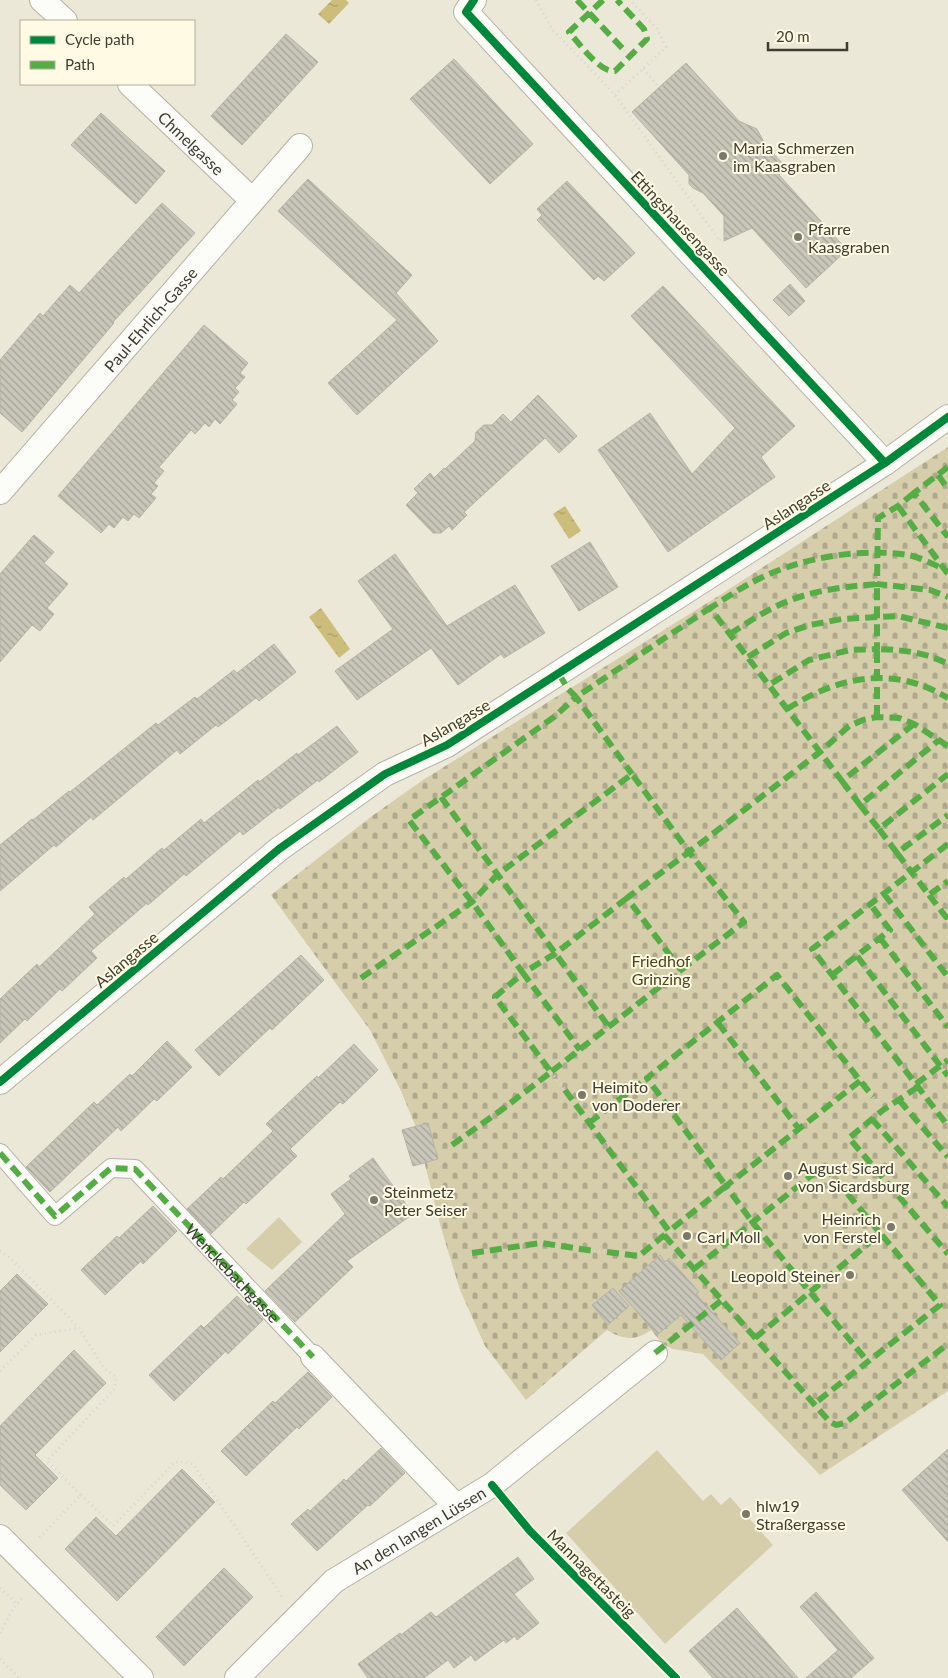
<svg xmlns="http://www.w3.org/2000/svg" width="948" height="1678" viewBox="0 0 948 1678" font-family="Lato,sans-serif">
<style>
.green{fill:#d6ceab}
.cemetery{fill:url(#cemetery-stones)}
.water{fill:url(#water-ripples)}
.building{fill:url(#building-back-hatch);stroke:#b5b3a6}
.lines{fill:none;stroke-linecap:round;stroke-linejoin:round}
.pedestrian-casing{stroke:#b5b2a6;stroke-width:20}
.minor-casing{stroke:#b5b2a6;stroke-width:26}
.path{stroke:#d7d6d1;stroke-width:3;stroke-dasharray:1 4;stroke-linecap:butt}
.pedestrian{stroke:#fcfcf9;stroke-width:18}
.minor{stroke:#fcfcf9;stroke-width:24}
.quiet{stroke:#56ad45;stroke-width:6;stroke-dasharray:12 6;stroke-linecap:butt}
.cycleway-casing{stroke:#fffae3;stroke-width:11}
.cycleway{stroke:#00873e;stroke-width:8}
.poi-dot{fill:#7b796c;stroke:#fffae3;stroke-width:2}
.labels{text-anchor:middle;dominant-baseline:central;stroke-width:4;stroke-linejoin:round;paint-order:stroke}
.street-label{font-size:16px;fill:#3f3d32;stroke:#fffae3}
.poi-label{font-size:16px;fill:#3f3d32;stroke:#fffae3;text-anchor:start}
.park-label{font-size:16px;fill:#4c441e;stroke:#fffae3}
</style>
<defs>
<pattern id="cemetery-stones" width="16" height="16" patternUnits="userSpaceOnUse" patternTransform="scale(1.25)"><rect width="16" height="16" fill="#d6ceab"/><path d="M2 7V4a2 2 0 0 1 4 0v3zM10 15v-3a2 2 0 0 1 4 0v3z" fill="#afa88c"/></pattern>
<pattern id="water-ripples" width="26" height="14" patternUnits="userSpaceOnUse" patternTransform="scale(1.25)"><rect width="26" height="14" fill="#ccbe7a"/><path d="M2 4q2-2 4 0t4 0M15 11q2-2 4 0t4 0" fill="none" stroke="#a79c65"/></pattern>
<pattern id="building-back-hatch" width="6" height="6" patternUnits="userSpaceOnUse" patternTransform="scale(1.25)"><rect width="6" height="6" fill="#c9c7ba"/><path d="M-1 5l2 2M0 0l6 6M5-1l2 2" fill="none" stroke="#a5a398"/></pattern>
</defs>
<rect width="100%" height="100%" fill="#ebe8d8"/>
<!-- green -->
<path class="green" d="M279 1217 302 1242 272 1270 246 1249Z
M657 1450 703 1501 711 1494 721 1505 730 1497 773 1545 665 1644 566 1533Z"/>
<!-- cemetery -->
<path class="cemetery" d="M948 447V1391L820 1475 703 1354 673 1349 663 1344 651 1330C636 1341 623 1340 607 1330L526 1400 485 1346 460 1290 441 1228 415 1125 401 1091 370 1030 271 895 372 816 423 780 720 595Z"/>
<!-- water -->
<path class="water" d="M332 0H346L349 3 329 24 318 14Z
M565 506 581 531 569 539 553 514Z
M321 608 350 649 339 658 309 617Z"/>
<!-- building -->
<path class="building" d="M286 34 318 62 242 145 211 116Z
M454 59 533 144 490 184 410 99Z
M686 63 739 121 757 129 766 146 786 167 779 175 847 250 806 288 752 228 724 241V216L703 193 693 188 689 184V175L632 112Z
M101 113 165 171 136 204 71 145Z
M308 179 412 275 396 293 438 341 357 415 328 383 397 320 278 211Z
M567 181 635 253 604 281 598 276 594 280 537 220 542 215 537 209Z
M162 203 195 233 113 322 114 323 22 432 0 413V360L40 313 43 316 70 285 79 293Z
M790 284 805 301 789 316 773 300Z
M663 286 795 426 761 457 775 477 668 552 598 450 650 413 692 474 735 428 631 316Z
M204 325 248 363 240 373 245 377 235 388 239 392 232 400 237 404 220 424 215 419 209 427 205 423 195 434 191 430 159 467 164 471 154 483 158 486 151 494 156 498 139 518 134 514 128 521 123 517 114 528 109 524 101 533 58 496Z
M538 395 577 436 559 453 545 438 464 512 467 515 452 530 449 526 441 533H433L406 505 418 493 414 489 430 473 434 478 444 468 445 469 475 441 476 432 484 425H492L503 414 511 422Z
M34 535 54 552 44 563 68 584 47 608 54 614 40 631 32 625 0 662V574Z
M590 542 618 587 579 611 551 566Z
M395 554 447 626 515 585 545 633 504 658 501 654 458 685 431 648 357 700 335 671 393 629 358 581Z
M274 644 296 672 259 701 256 698 218 727 216 725 180 754 177 750 93 820 91 817 56 847 54 845 0 891V845L32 819 33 820 69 791 70 792 156 723 158 725 195 697 197 699 234 670 237 673Z
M337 726 358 752 319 782 318 780 280 809 279 807 243 835 240 831 186 876 184 874 148 905 147 903 91 951 97 958 62 991 60 989 27 1021 25 1019 0 1043V999L37 964 39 967 95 914 89 907 124 877 126 879 162 848 164 850 201 819 204 823 258 780 259 782 297 753 298 755Z
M301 955 324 980 272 1030 270 1028 219 1076 195 1050Z
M167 1041 192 1067 157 1101 154 1099 121 1131 118 1127 50 1192 26 1167 94 1102 97 1105 130 1074 132 1076Z
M354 1044 378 1070 343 1104 340 1102 290 1149 297 1156 246 1204 244 1202 211 1234 187 1209 221 1177 223 1179 273 1131 266 1124 317 1076 318 1078Z
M428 1123 438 1159 413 1166 402 1130Z
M373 1158 413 1214 347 1261 353 1267 295 1322 265 1291 345 1214 331 1194 351 1179 349 1176Z
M153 1206 177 1231 143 1264 141 1261 105 1295 81 1270 117 1236 119 1238Z
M660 1255 665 1262 669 1258 699 1292 696 1294 740 1343 721 1360 681 1315 657 1335 619 1291Z
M17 1274 48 1304 0 1352V1291Z
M613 1288 629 1306 608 1325 592 1305Z
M237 1296 248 1307 249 1305 263 1320 228 1354 226 1351 174 1401 149 1375 201 1325 204 1328Z
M74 1350 106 1383 35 1455 58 1478 26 1510 0 1485V1426Z
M308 1372 332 1397 299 1429 297 1427 246 1476 221 1451 273 1401 275 1403Z
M381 1448 405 1473 370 1506 368 1505 317 1551 291 1524 308 1509 310 1511 344 1479 346 1481Z
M948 1449V1542L902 1490Z
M182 1469 215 1502 117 1601 65 1549 96 1517 116 1536Z
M518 1557 534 1579 514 1594 539 1623 517 1640 515 1636 506 1643 504 1640 475 1661 471 1655 454 1668 448 1660 424 1678H368L358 1664 400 1633 401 1635 431 1612 436 1617Z
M224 1568 253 1597 184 1666 156 1637Z
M816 1592 874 1658 851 1678H806L838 1650 800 1607Z
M737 1608 798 1678H713L689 1651Z"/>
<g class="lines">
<defs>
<g id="pedestrian">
<path id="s1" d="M0 1153 55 1216 111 1168 135 1169 313 1357"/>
</g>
<g id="minor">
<path d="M42 0 65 21"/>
<path d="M474 0 466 12 885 463"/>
<path id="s2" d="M130 84 252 200"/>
<path id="s3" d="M0 492 300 146"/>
<path d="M0 1082 279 849 385 774 447 745 885 463 948 417"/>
<path d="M313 1357 456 1506"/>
<path d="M0 1537 141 1678"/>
<path id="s4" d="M237 1678 334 1581 492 1485 655 1353"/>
</g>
</defs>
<!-- pedestrian casing -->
<use href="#pedestrian" class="pedestrian-casing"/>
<!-- minor casing -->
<use href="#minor" class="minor-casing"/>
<!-- path -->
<path class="path" d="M536 0 552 29 615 95 719 240
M624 50 628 54
M643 69 659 87
M615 95 666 47 657 29 630 0
M720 240 727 233
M551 1072 565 1090
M873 1097 877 1103
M0 1251 8 1256 79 1328 104 1368 116 1377 115 1388 47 1461 81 1495 38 1539
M594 1251 607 1252
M0 1371 36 1335 79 1328
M81 1495 113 1526 175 1462H185L193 1464 283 1598
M0 1588 17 1604
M0 1633 14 1607 24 1596
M0 1659 19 1678"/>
<!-- pedestrian -->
<use href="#pedestrian" class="pedestrian"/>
<!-- minor -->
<use href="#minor" class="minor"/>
<!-- quiet -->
<path class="quiet" d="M577 0 624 50
M603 0 569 32C578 42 601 74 615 71L647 39 644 29 617 0
M948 467 914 493 948 537
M938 475 948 489
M914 493 898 506 878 518 877 584 930 590 948 597
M898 506 948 574
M730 634C744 625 758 615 773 608 805 591 842 587 877 584V649L850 650 809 660 769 685
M748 657 786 633 810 625 842 619 898 616 948 628
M559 674 568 689 576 697 710 608
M787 709C839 676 893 665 948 698
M877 717V649C903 650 925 652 948 664
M914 724 842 781 710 608C723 600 736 591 749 584 793 559 858 547 908 555 920 557 932 564 944 569
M842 781 860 805 939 740
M441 797 609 1027
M860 805 879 829 948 774
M879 829 897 853 948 815
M948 844 812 949 948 1126
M897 853 929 895 948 881
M884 894 948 977
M929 895 946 917 948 915
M627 898 556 953 523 973 472 902 409 820 554 717 576 697 632 774
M880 938 948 1027
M857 956 948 1076
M681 970 744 922 689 852 820 752 849 726 863 720 877 717 899 718 914 724 948 746
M832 975 890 930 870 904
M361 978 472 902 497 875 632 774 689 852 627 898 681 970 551 1072
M718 1023 799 1129
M860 1081 726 1186 753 1223 868 1362
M916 1084 948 1060
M918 1087 883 1110 849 1138 948 1254
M565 1090 669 1231 726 1186 647 1078 777 975 873 1097
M899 1100 948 1157
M872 1119 948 1207
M589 1123 647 1078
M452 1145 500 1111 551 1072 495 997 523 973 580 1050
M0 1153 55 1216 111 1168 135 1169 313 1357
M664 1235 829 1421 836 1425 845 1423 948 1344
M607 1252 639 1256 668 1232
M472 1253 541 1243 594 1251
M694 1269 817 1171 824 1170 831 1174 940 1305 814 1404
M755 1338 881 1233
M655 1353 722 1300"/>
<defs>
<path id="cycleway" d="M474 0 466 12 885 463
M0 1082 279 849 385 774 447 745 885 463 948 417
M492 1485 530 1531 676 1678"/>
</defs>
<!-- cycleway casing -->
<use href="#cycleway" class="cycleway-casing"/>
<!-- cycleway -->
<use href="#cycleway" class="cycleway"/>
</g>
<!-- markers -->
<g class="poi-dot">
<circle cx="723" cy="156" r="5"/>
<circle cx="798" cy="237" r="5"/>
<circle cx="582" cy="1095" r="5"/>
<circle cx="788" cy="1176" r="5"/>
<circle cx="374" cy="1200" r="5"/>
<circle cx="891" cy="1227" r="5"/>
<circle cx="687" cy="1236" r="5"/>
<circle cx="850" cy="1275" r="5"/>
<circle cx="746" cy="1514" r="5"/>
</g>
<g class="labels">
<!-- street labels -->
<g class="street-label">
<text stroke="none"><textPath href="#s2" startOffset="85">Chmelgasse</textPath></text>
<text transform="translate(681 223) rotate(47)">Ettingshausengasse</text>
<text stroke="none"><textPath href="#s3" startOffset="229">Paul-Ehrlich-Gasse</textPath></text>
<text transform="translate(796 504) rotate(-33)">Aslangasse</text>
<text transform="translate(455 722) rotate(-30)">Aslangasse</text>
<text transform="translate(126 959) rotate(-40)">Aslangasse</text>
<text stroke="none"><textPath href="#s1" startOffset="324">Wenckebachgasse</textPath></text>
<text stroke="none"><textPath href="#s4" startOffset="236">An den langen Lüssen</textPath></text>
<text transform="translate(592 1573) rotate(45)">Mannagettasteig</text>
</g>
<!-- poi labels -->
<g class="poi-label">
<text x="733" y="147">Maria Schmerzen<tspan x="733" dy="18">im Kaasgraben</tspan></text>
<text x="808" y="228">Pfarre<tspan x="808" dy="18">Kaasgraben</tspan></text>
<text x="592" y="1086">Heimito<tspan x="592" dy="18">von Doderer</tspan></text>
<text x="798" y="1167">August Sicard<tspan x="798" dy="18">von Sicardsburg</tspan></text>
<text x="384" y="1191">Steinmetz<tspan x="384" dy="18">Peter Seiser</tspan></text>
<text x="881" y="1218" text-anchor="end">Heinrich<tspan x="881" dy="18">von Ferstel</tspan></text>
<text x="697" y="1236">Carl Moll</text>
<text x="840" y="1275" text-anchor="end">Leopold Steiner</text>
<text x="756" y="1505">hlw19<tspan x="756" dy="18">Straßergasse</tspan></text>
</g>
<!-- park labels -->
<g class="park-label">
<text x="661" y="960">Friedhof<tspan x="661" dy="18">Grinzing</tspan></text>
</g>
</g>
<!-- legend -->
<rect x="20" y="20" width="175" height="65" fill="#fffae3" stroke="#b2ae9c"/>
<rect x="30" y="36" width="25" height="8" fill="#00873e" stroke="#b2ae9c"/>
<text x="65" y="45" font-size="15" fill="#3f3d32">Cycle path</text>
<rect x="30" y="61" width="25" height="8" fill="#56ad45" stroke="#b2ae9c"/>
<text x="65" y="70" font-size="15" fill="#3f3d32">Path</text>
<!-- scale -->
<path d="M768 42v8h79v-8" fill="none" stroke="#3f3d32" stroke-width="2.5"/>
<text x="776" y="42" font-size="15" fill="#3f3d32" stroke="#fffae3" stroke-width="4" paint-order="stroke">20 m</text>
</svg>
